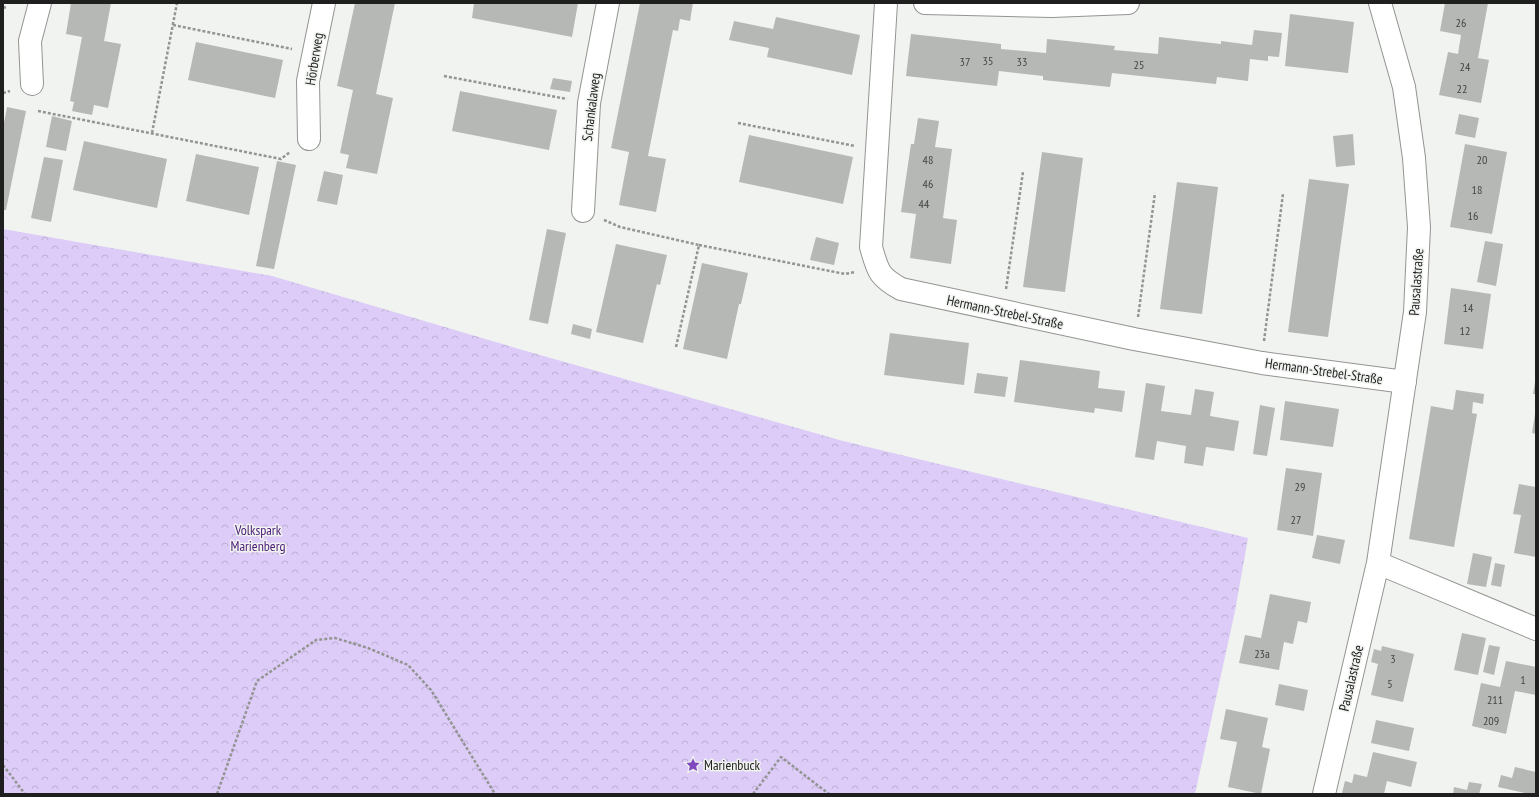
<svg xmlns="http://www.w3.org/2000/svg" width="1539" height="797" viewBox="0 0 1539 797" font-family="'PT Sans Narrow',sans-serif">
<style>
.forest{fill:url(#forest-crowns)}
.building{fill:#b6b8b5}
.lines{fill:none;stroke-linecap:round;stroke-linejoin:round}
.minor-casing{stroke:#939591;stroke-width:24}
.path{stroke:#939593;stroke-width:2.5;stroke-dasharray:3 2;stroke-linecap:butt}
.minor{stroke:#fff;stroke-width:22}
.labels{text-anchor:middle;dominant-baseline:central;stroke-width:3;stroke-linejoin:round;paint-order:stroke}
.number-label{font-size:12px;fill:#444544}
.street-label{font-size:14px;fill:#1e1f1e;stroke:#f0f3ef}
.park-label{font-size:14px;fill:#4a1b78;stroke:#f0f3ef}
.poi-label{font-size:14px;fill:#1e1f1e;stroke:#f0f3ef;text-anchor:start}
</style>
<defs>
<pattern id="forest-crowns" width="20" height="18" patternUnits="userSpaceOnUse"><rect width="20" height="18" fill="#dcccf7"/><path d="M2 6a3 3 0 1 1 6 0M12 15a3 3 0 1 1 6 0" fill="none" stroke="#bcafd3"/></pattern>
</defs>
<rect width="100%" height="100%" fill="#f0f3ef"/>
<!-- forest -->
<path class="forest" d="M3 229 272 276 519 349 843 441 1248 538 1235 611 1195 794H3Z"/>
<!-- building -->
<path class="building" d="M71 3H111L104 41 121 44 108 108 94 105 92 115 72 111 74 102 70 101 82 37 66 34Z
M355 3H395L376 94 393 98 377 174 346 168 349 155 340 153 353 90 337 86Z
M474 3H578L572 37 472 18Z
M640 3H693L690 21 680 19 678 31 673 30 648 156 666 159 656 212 619 205 629 152 611 148Z
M1445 3H1488L1478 58 1489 60 1481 103 1439 95 1448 52 1458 54 1461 35 1440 31Z
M1290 14 1354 22 1348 73 1285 66Z
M776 17 860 35 852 75 767 57 769 48 729 40 734 21 773 29Z
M1254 30 1282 33 1279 57 1268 56V61L1250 59 1248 81 1217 77 1216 84 1112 73 1110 87 1043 80V76L999 71 997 86 906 76 911 34 1001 44V49L1046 53 1047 39 1115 46 1114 50 1158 54 1159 37 1221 44V41L1252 45Z
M196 42 283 60 275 98 188 80Z
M553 78 572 81 570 92 550 89Z
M460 91 557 110 549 150 452 131Z
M7 107 26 111 6 210H3V128Z
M1459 114 1479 118 1475 138 1455 134Z
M52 116 72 121 66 151 46 147Z
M918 118 939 121 935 147 952 149 943 218 957 220 951 264 910 258 916 214 901 212 911 144H914Z
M1353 134 1355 165 1336 167 1333 136Z
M749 135 853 157 843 204 739 182Z
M84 141 167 159 157 208 73 190Z
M1465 144 1507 152 1492 234 1450 227Z
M1042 152 1083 158 1065 292 1023 287Z
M196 154 259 167 249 215 186 201Z
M44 157 63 160 51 222 31 218Z
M277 161 296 165 274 269 256 266Z
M324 171 343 175 337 205 317 201Z
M1309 179 1349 184 1328 337 1288 332Z
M1177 182 1218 187 1202 314 1160 309Z
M547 229 566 233 548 324 529 320Z
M816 237 839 243 834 265 810 260Z
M1485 241 1503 244 1496 286 1477 282Z
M616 244 667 255 660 285 657 284 643 343 596 332Z
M702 263 748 273 741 304H739L727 359 683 349Z
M1451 288 1491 294 1483 349 1444 344Z
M573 324 592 329 590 339 571 334Z
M890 333 969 343 964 385 884 375Z
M1020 360 1100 371 1098 388 1125 391 1122 412 1095 408 1094 413 1014 402Z
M977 373 1008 377 1005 397 974 393Z
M1535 382H1536V394H1533Z
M1146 383 1165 386 1161 411 1191 415 1195 389 1214 392 1210 416 1239 421 1234 451 1206 447 1203 466 1184 463 1186 446 1157 441 1154 460 1135 457Z
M1456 390 1484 394 1483 404 1473 402 1472 413 1477 414 1454 547 1409 539 1431 406 1453 410Z
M1285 401 1339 409 1333 447 1280 440Z
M1260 405 1275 408 1267 456 1253 454Z
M1535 414H1536V434L1532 433Z
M1286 468 1322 473 1313 536 1277 530Z
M1519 484 1536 487 1535 513H1536V557L1514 553 1521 515 1513 514Z
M1317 535 1345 540 1340 564 1312 558Z
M1473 553 1492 557 1486 587 1467 584Z
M1495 563 1505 565 1501 587 1491 585Z
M1270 594 1311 602 1307 623 1298 621 1293 644 1284 642 1279 670 1239 663 1245 635 1261 638Z
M1462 633 1486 638 1478 675 1454 670Z
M1489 645 1500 647 1494 675 1483 672Z
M1382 646 1414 654 1403 702 1371 695 1378 664 1371 662 1374 649 1381 651Z
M1506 661 1536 667V695L1515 691 1506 734 1472 726 1481 683 1500 687Z
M1279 684 1308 690 1304 711 1275 705Z
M1226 709 1268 718 1262 747 1270 749 1261 794 1228 787 1237 742 1220 739Z
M1376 720 1414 728 1409 751 1371 743Z
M1373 752 1417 762 1411 787 1387 781 1384 794 1342 793 1345 781 1352 783 1354 774 1367 777Z
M1515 767 1536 772V794H1530L1498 787 1501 775 1512 778Z
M1469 782 1482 784 1479 794H1453L1454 787 1467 790Z"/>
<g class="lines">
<defs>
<path id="minor" d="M886 3 871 247C878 271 878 276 901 289L1134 339 1262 363 1405 382
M925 3 1052 6 1128 3
M1380 3 1404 87 1414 158 1419 227 1415 312 1378 563 1536 629
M32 84 30 41 40 3
M309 139 308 81 324 3
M583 211 589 103 608 3
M1324 794 1378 563"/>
</defs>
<!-- minor casing -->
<use href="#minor" class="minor-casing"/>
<!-- path -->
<path class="path" d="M3 7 7 8
M173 25 292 49
M444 76 567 99
M3 93 10 91
M38 111 281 159 290 152
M738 123 855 146
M152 133 177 3
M604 220 620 227 699 245 676 347
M699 245 845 274 855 272
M1006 289 1023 172
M1138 317 1155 193
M1264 341 1283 194
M3 765 25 794
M217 794 257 681 316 640 335 638 368 648 408 665 431 690 495 794
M753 794 781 757 829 794"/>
<!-- minor -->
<use href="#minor" class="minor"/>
</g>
<!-- icons -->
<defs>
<symbol id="sight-bare" viewBox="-9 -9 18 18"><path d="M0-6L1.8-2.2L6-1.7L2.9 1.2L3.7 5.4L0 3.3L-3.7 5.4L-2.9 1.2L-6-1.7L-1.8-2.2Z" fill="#8048bf" stroke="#f0f3ef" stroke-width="2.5" paint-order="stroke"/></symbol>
</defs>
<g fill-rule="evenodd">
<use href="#sight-bare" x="683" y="755" width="20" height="20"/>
</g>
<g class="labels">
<!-- number labels -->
<g class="number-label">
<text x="1461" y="22">26</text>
<text x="988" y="60">35</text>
<text x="965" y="61">37</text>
<text x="1022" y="61">33</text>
<text x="1139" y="64">25</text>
<text x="1465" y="66">24</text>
<text x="1462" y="88">22</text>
<text x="928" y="159">48</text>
<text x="1482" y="159">20</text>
<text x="928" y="183">46</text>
<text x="1477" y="189">18</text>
<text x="924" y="203">44</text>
<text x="1473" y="215">16</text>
<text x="1468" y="307">14</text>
<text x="1465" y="330">12</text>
<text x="1300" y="486">29</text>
<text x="1296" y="519">27</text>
<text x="1262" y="653">23a</text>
<text x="1393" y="658">3</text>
<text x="1523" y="679">1</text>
<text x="1390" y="683">5</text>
<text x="1495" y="699">211</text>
<text x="1491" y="720">209</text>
</g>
<!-- street labels -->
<g class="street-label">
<text transform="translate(314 59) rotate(-81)">Hörberweg</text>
<text transform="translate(591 107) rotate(-83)">Schankalaweg</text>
<text transform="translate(1416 282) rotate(-86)">Pausalastraße</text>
<text transform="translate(1005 312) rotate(12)">Hermann-Strebel-Straße</text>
<text transform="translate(1324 371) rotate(8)">Hermann-Strebel-Straße</text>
<text transform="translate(1351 678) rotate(-77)">Pausalastraße</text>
</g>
<!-- park labels -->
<g class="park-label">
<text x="258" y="530">Volkspark<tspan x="258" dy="16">Marienberg</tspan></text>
</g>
<!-- poi labels -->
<g class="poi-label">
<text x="704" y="765">Marienbuck</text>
</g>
</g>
<!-- border -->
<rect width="1539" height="797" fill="none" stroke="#1e1f1e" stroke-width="8"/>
</svg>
